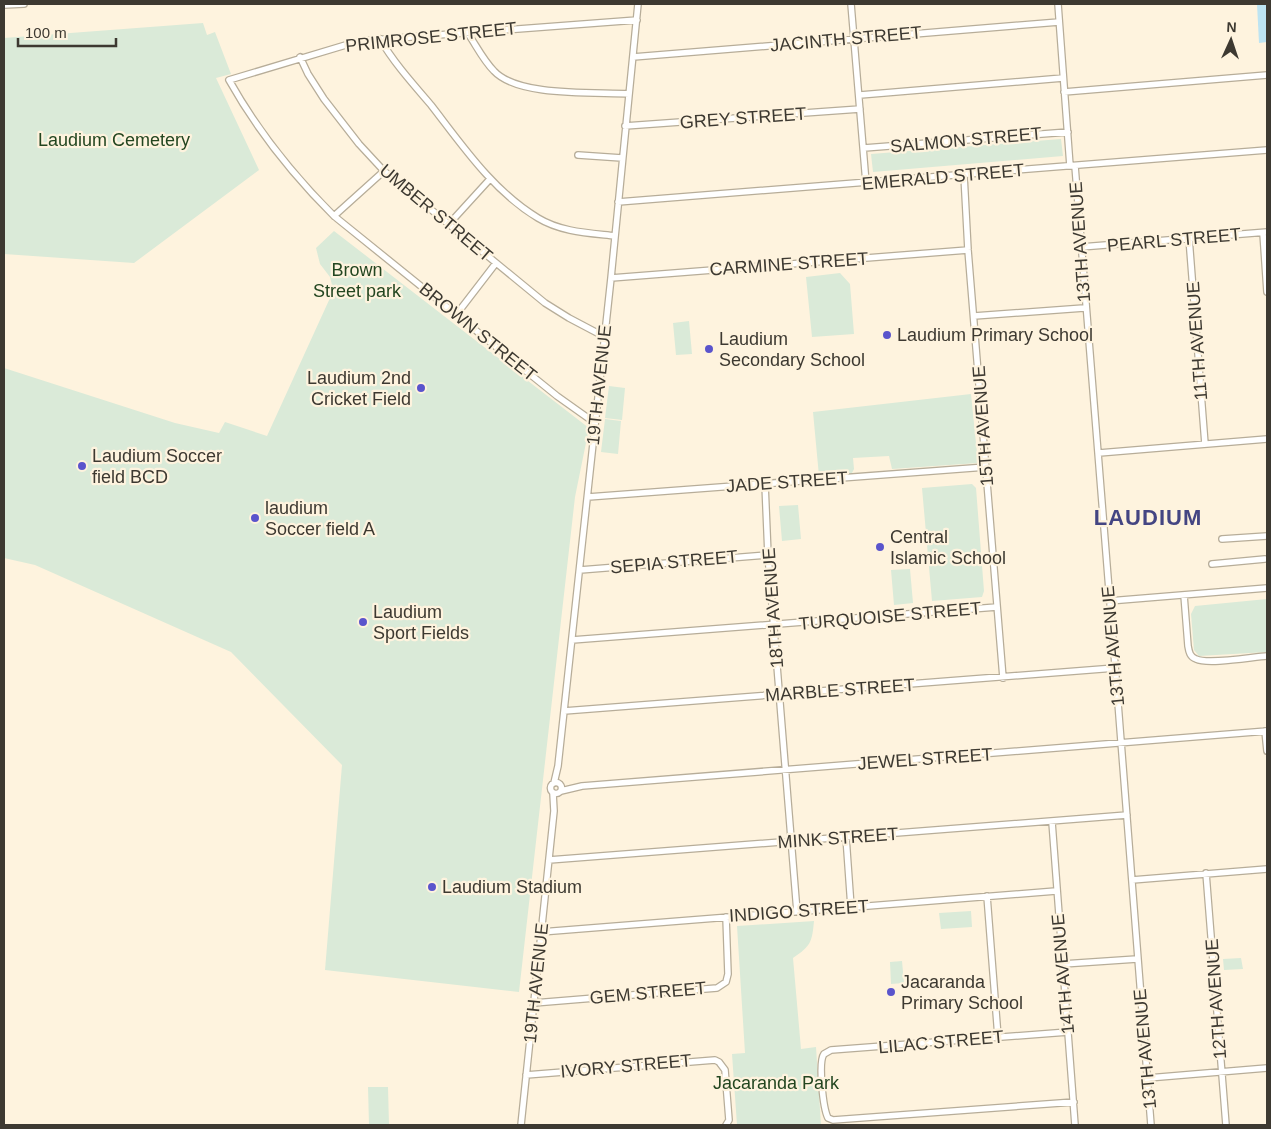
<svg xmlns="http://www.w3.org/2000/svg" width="1271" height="1129" viewBox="0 0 1271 1129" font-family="Arial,sans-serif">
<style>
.green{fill:#daead8}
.water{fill:#bde4f2}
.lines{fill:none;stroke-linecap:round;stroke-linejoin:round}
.minor-casing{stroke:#b7ad99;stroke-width:8}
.minor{stroke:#fff;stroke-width:5.5}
.poi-dot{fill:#5a54cc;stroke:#fef3de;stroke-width:2}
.labels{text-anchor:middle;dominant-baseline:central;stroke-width:4.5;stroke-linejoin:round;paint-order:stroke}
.street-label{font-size:18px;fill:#3d3931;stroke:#fef3de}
.park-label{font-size:18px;fill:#234620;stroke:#fef3de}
.poi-label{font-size:18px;fill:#3d3931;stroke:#fef3de;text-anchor:start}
.district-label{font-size:22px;font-weight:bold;letter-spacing:1px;fill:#444582;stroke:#fef3de}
</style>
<rect width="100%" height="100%" fill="#fef3de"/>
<!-- green -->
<path class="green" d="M203 23 207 35 215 32 231 74 216 78 259 170 134 263 4 254V38Z
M1061 139 1063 156 873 172 871 154Z
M334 231 589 428 575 497 519 992 325 970 342 765 231 652 35 565 4 558V368L175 423 219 433 225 422 267 436 330 298 333 289 330 277 320 264 316 248Z
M840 273 850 284 854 334 812 337 806 277Z
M689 321 692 354 676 355 673 323Z
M609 386 625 388 622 420 605 418Z
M971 394 978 463 892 469 889 456 853 458 854 469 852 473 819 476 813 412Z
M605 419 621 421 618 454 601 452Z
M972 484 976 488 984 591 982 597 932 601 922 488Z
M798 505 801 539 782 541 779 506Z
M910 569 913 603 894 605 891 570Z
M1267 599V652L1199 656 1194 650 1191 614 1195 606Z
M971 911 972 927 941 929 939 913Z
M814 921C812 942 811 946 793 958L801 1049 816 1047 821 1125H737L732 1054 745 1053 737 926Z
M1241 958 1243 969 1224 970 1223 959Z
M902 961 904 983 891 984 890 962Z
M368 1087H388L389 1125H369Z"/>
<!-- water -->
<path class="water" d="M1257 4H1267V42L1259 43Z"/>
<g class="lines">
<defs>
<path id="minor" d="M851 4 866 183
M1058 4 1070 166
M4 5 24 4
M467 32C476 45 483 60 494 71 518 97 594 92 629 94
M380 39C394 63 413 84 431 105 462 145 493 191 538 218 561 232 589 233 615 236
M300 57 308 74 324 99 359 144 384 171 545 303 569 318 605 337
M633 57 1059 22
M1064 92 1267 75
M860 95 1063 78
M625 126 860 109
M864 148 1068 132
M578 155 622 158
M1075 166C1099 486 1128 805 1151 1125
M964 175 968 250 1003 678
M618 202 1267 150
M334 216 384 171
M449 224 490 179
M1263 233 1267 292
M1189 238 1205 444
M1081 247 1267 232
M611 278 968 250
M456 315 496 263
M974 316 1084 308
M595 423 557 396 334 216C293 175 257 130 229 80L359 41 637 20
M1099 453 1267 439
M765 484 768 555 797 912
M588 497 986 467
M1222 539 1267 536
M1212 564 1265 559
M580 570 768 555
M1184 595 1188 646C1189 652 1190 657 1196 659 1208 665 1252 657 1267 656
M1109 601 1267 588
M572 640 997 607
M564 711 1115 668
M1265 731 1267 751
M550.5 788a5.5 5.5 0 1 1 11 0a5.5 5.5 0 1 1-11 0Z
M554 783 558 766 611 278 638 4
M561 791 582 786 1267 731
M1052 822 1075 1125
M846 837 851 907
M549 860 1127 815
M1206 873 1226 1125
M1132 880 1267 869
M987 896 998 1037
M541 932 1056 891
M1063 964 1137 959
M534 1003 717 988 726 982 728 974 726 917
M1068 1032 831 1050 824 1054C818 1062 823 1108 828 1118L833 1120 1074 1102
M526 1075 715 1060 719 1062 725 1070 729 1120 726 1125
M1148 1078 1267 1068
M521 1125 554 811 553 793"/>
</defs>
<!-- minor casing -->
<use href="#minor" class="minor-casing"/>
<!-- minor -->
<use href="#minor" class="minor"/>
</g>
<!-- markers -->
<g class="poi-dot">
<circle cx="887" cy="335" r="5"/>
<circle cx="709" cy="349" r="5"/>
<circle cx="421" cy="388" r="5"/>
<circle cx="82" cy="466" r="5"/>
<circle cx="255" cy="518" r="5"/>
<circle cx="880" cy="547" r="5"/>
<circle cx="363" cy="622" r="5"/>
<circle cx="432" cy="887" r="5"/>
<circle cx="891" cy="992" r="5"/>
</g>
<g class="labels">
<!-- street labels -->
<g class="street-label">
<text transform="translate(431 37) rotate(-6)">PRIMROSE STREET</text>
<text transform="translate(846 39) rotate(-5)">JACINTH STREET</text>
<text transform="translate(743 118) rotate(-4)">GREY STREET</text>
<text transform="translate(966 140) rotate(-5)">SALMON STREET</text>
<text transform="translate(943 177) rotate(-5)">EMERALD STREET</text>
<text transform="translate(436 213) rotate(40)">UMBER STREET</text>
<text transform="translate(1174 240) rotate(-5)">PEARL STREET</text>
<text transform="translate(1080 242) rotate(-94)">13TH AVENUE</text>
<text transform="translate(789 264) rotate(-4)">CARMINE STREET</text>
<text transform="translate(478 332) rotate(39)">BROWN STREET</text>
<text transform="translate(1197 341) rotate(-94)">11TH AVENUE</text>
<text transform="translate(599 385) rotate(-84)">19TH AVENUE</text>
<text transform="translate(983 426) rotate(-94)">15TH AVENUE</text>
<text transform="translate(787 482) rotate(-4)">JADE STREET</text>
<text transform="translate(674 562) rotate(-5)">SEPIA STREET</text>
<text transform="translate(773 608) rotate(-94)">18TH AVENUE</text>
<text transform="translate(890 616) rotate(-5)">TURQUOISE STREET</text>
<text transform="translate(1113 646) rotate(-95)">13TH AVENUE</text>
<text transform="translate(840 690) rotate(-4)">MARBLE STREET</text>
<text transform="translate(925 759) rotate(-4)">JEWEL STREET</text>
<text transform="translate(838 838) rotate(-4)">MINK STREET</text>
<text transform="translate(799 911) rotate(-4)">INDIGO STREET</text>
<text transform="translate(1063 974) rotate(-95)">14TH AVENUE</text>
<text transform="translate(536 983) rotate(-84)">19TH AVENUE</text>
<text transform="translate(648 993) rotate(-5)">GEM STREET</text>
<text transform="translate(1216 999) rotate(-94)">12TH AVENUE</text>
<text transform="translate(941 1042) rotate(-5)">LILAC STREET</text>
<text transform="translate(1145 1049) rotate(-95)">13TH AVENUE</text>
<text transform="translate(626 1066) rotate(-5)">IVORY STREET</text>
</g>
<!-- park labels -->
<g class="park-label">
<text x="114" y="140">Laudium Cemetery</text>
<text x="357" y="270">Brown<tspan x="357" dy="21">Street park</tspan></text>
<text x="776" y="1083">Jacaranda Park</text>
</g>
<!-- poi labels -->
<g class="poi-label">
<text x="897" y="335">Laudium Primary School</text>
<text x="719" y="339">Laudium<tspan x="719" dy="21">Secondary School</tspan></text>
<text x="411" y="378" text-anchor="end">Laudium 2nd<tspan x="411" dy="21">Cricket Field</tspan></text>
<text x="92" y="456">Laudium Soccer<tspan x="92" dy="21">field BCD</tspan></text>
<text x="265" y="508">laudium<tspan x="265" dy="21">Soccer field A</tspan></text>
<text x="890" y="537">Central<tspan x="890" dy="21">Islamic School</tspan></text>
<text x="373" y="612">Laudium<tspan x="373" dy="21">Sport Fields</tspan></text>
<text x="442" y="887">Laudium Stadium</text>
<text x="901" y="982">Jacaranda<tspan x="901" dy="21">Primary School</tspan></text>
</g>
<!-- district labels -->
<g class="district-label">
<text x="1148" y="517">LAUDIUM</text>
</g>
</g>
<!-- border -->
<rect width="1271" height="1129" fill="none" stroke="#3d3931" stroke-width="10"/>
<!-- north arrow -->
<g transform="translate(1231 40) rotate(3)" stroke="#fef3de" stroke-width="4" paint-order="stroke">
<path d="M0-4L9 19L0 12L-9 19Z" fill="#3d3931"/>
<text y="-8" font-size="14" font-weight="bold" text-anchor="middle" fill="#3d3931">N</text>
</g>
<!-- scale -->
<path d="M18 38v8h98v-8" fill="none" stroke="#3d3931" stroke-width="2.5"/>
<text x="25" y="38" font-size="15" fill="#3d3931" stroke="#fef3de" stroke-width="4" paint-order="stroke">100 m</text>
</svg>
